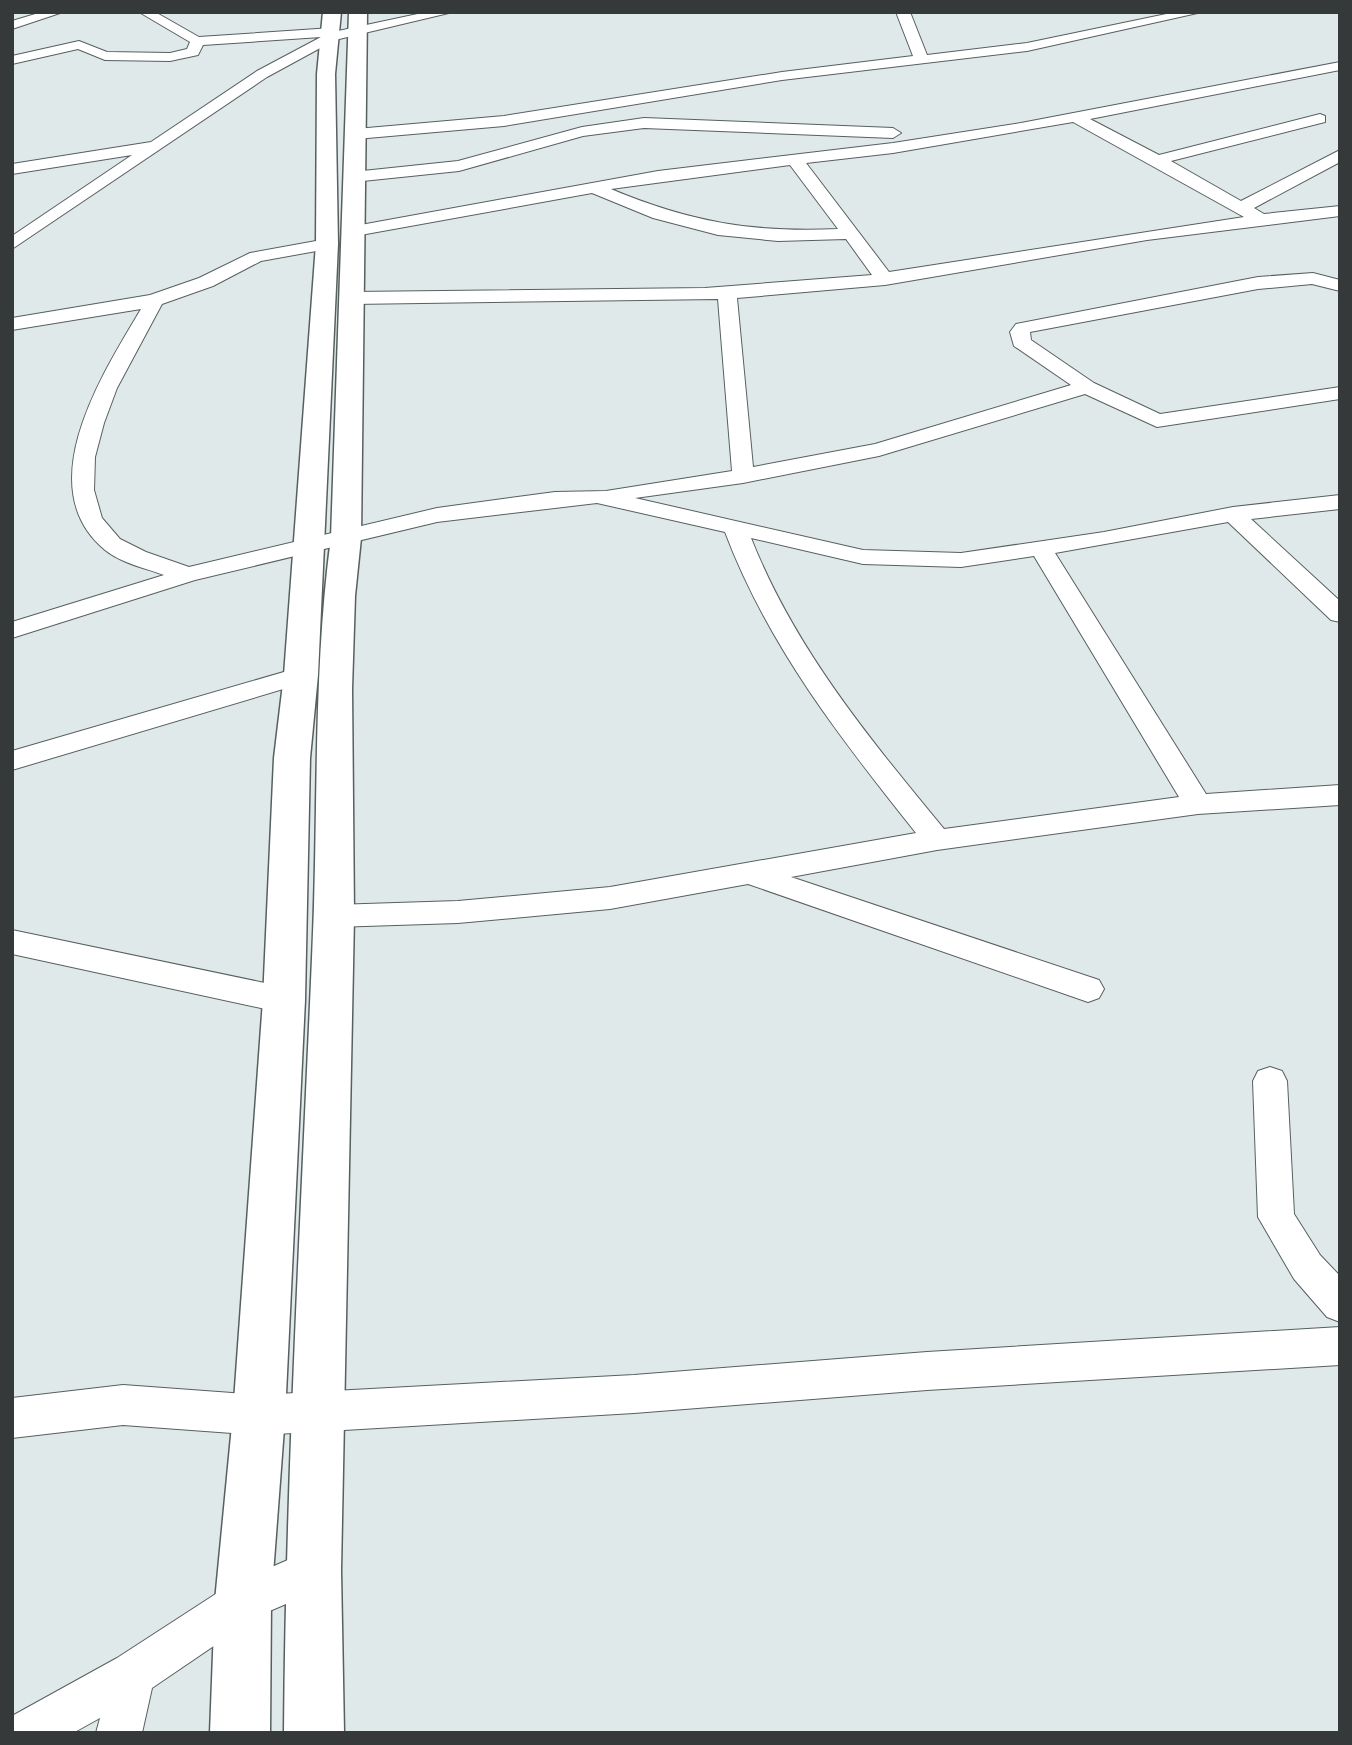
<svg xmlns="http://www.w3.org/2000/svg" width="1352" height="1745" viewBox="0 0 1352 1745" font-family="Jost,sans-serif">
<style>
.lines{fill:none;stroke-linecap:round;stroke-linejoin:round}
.street-casing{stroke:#575f5f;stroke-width:2}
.secondary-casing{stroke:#575f5f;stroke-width:3}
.street{fill:#fff;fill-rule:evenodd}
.secondary{fill:#fff;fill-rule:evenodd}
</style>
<rect width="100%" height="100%" fill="#e0e9e9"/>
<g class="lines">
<defs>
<path id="street" d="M42 12H63L12 29V21Z
M139 12H155L199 37 332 28 338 31 427 12H453L335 40 267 77 12 249V236L132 155 12 174V164L151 142 257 71 321 37 203 45 198 55 170 61 105 60 78 49 12 64V56L79 41 107 52 170 53 187 49 190 42Z
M896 12H910L927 55 1027 43 1176 12H1202L1027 51 782 80 504 126 356 139 348 134 356 129 504 116 782 72 913 56Z
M1340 62V70L1090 119 1159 155 1320 114 1325 116V122L1171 161 1241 201 1340 150V162L1254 208 1264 214 1340 206V216L1147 240 885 285 737 298 753 467 875 444 1071 385 1014 346 1010 332 1016 324 1258 277 1313 273 1340 280V291L1312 284 1258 289 1030 332 1031 340 1094 383 1160 414 1340 387V399L1157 427 1085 394 879 456 743 483 635 498 863 550 961 553 1104 532 1233 507 1340 495V509L1251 519 1340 601V622L1331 620 1228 522 1055 553 1206 794 1340 785V805L1198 814 937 850 791 877 1099 980 1104 989 1099 998 1088 1002 748 884 610 909 458 923 334 927 323 924 319 916 323 908 334 905 458 901 610 887 916 833C841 739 768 646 725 532L597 503 437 522 195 580 12 638V622L164 575C145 568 121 563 105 550 29 487 103 373 141 309L12 330V318L150 295 199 278 250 253 327 239 333 240 336 244 333 248 261 261 213 286 162 304 117 388 104 423 95 457 94 490 102 518 120 539 146 552 189 567 437 508 555 492 606 491 732 471 718 299 352 304 343 298 352 292 705 288 872 275 846 239 778 241 718 235 653 218 592 193 355 236 346 231 355 226 658 171 893 143 1021 123ZM1073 122 1244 217 889 272 806 163 893 153ZM790 165 838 229C754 233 689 222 611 189ZM751 538 863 564 961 567 1034 556 1179 797 944 829C869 738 795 649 751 538Z
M644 118 893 128 901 133 893 138 644 128 583 136 459 171 353 182 345 177 353 172 458 161 582 127Z
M301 667 310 669 314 675 310 681 12 770V751Z
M12 930 284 987 295 991 300 1000 295 1009 284 1013 12 954Z
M1270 1067 1282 1071 1287 1081 1294 1214 1320 1255 1340 1276V1322L1327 1317 1294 1279 1258 1217 1253 1081 1258 1071Z
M1340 1327V1365L927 1390 634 1413 259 1435 123 1425 12 1438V1398L123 1385 259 1395 634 1375 927 1352Z
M313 1549 328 1556 335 1571 328 1586 258 1616 152 1688 142 1733H96L100 1718 73 1733H12V1716L117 1658 228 1586Z"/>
<path id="secondary" d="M323 12H341L335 74 338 244 318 675 310 758 305 1000 285 1415 271 1601 270 1733H210L215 1601 233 1415 263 1000 274 758 284 675 316 244 317 74Z
M349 12H367L361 538 355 596 352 689 354 916 341 1571 344 1733H284C286 1474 301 1216 312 958 319 818 312 677 331 538Z"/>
</defs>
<!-- street casing -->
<use href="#street" class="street-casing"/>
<!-- secondary casing -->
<use href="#secondary" class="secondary-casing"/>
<!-- street -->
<use href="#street" class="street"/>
<!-- secondary -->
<use href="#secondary" class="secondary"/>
</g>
<!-- border -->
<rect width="1352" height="1745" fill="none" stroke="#353939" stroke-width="28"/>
</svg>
